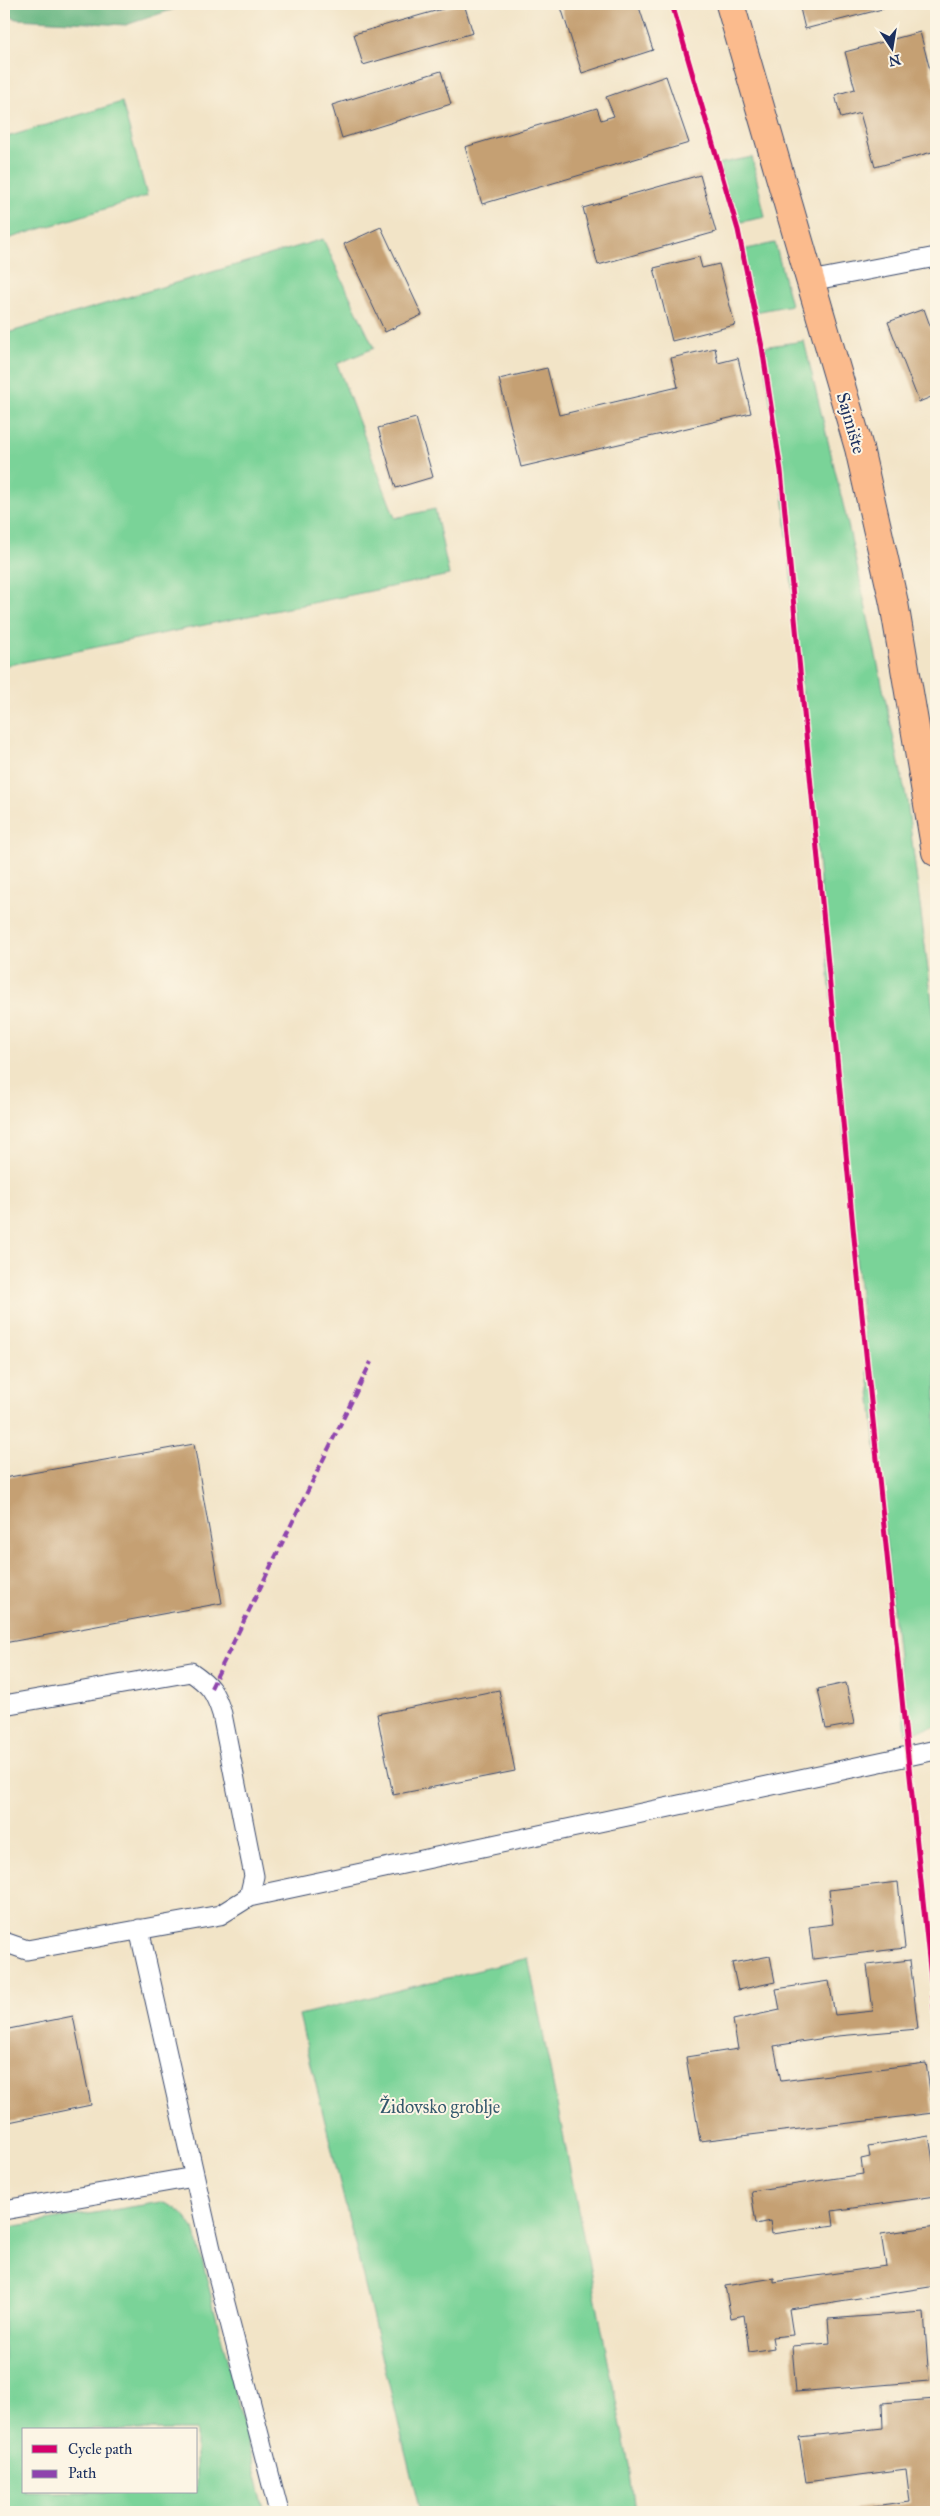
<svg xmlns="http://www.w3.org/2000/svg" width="940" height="2516" viewBox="0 0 940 2516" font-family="'IM FELL Great Primer',serif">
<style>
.green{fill:#7ad398;stroke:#4a817b;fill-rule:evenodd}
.forest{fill:#63b580;stroke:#3f726f}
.building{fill:#c5a073}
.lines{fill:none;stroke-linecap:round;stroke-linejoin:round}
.lane-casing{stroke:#3b4a6e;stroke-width:21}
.primary-casing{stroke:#3b4a6e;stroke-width:30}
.lane{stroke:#fff;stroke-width:19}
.primary{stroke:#fbbb8d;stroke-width:28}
.quiet{stroke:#8e44ad;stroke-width:4;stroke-dasharray:8 4;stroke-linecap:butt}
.cycleway-casing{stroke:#fcf5e5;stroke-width:8}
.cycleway{stroke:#d6006c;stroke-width:5}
.labels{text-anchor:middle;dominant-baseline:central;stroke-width:4;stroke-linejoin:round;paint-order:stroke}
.street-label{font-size:18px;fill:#1b2f5e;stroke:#fcf5e5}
.park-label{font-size:18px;fill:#33586c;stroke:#fcf5e5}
</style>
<rect width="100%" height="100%" fill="#fcf5e5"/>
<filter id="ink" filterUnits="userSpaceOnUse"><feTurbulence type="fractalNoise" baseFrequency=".02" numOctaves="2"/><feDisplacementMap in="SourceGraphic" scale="10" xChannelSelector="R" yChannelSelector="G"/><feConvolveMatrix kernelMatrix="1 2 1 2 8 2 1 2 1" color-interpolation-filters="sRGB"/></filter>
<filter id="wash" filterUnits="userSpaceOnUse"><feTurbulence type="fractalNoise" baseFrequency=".0096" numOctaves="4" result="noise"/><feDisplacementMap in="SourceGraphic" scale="20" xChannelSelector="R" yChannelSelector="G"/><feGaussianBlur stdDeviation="1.12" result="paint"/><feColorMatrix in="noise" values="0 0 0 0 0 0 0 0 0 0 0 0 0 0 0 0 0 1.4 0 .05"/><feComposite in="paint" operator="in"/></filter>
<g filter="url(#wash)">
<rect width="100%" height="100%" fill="#f2e4c7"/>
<!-- green -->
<path class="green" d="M122 102 147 196 4 240V138Z
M752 157 765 217 736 223 718 164Z
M323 239 374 348 337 364 395 518 435 509 449 575 4 666V334Z
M775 243 791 305 755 312 742 250Z
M804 341 849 529 907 801 936 1034V1727L906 1733 855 1248 781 471 762 347Z
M528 1958 629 2466 635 2512H420L299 2015Z
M161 2202C179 2207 186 2216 195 2232L265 2512H4V2228ZM24 2430H196V2492H24Z"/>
<!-- forest -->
<path class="forest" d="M4 4H189L126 25 16 19 4 14Z"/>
<g id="blocks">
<!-- building -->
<path class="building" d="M460 4H464L473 33 363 65 354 34Z
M560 4H638L653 50 582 73Z
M799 4H894V6L805 29Z
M920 32 936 93V151L875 167 860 113 841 118 835 95 855 89 845 52Z
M441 71 451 104 342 138 332 105Z
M666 76 689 143 482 204 465 147 597 108 601 120 614 116 606 97Z
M700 175 716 232 598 265 583 208Z
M381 227 422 315 385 332 344 244Z
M699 257 702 268 719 264 735 325 672 341 654 268Z
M924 309 936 342V395L919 402 888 322Z
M715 348 718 363 738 358 751 413 521 467 499 379 547 368 559 415 678 387 671 358Z
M416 418 433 477 396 488 378 428Z
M194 1444 222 1603 4 1643V1478Z
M846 1683 854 1724 826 1729 818 1689Z
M499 1690 515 1771 393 1795 377 1714Z
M898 1882 905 1948 813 1959 809 1927 833 1924 829 1890Z
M770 1956 775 1982 738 1990 732 1963Z
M910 1960 918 2029 838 2036 774 2046 781 2081 926 2063 933 2113 700 2141 686 2057 738 2049 733 2020 780 2010 776 1989 829 1981 835 2015 873 2011 867 1965Z
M73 2016 91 2105 4 2123V2030Z
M929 2136 936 2180V2196L832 2211 834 2225 772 2234 770 2221 756 2224 751 2191 863 2174 861 2159 870 2157 868 2146Z
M936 2226V2286L789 2309 793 2335 772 2337 774 2348 749 2352 744 2315 731 2318 725 2286 774 2278V2282L886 2266 881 2234Z
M924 2312 929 2381 796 2392 792 2346 830 2343 828 2319Z
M936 2399V2466H934L936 2512H837L910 2502 906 2469 806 2482 799 2437 883 2428 882 2403Z"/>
</g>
</g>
<g filter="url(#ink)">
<use href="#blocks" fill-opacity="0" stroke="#3b4a6e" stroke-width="1"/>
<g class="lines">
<defs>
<path id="lane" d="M810 281 936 257
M4 1705 191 1672C210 1685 215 1692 222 1714L254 1876 249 1897 220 1915 27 1950 4 1942
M249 1897 936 1750
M139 1929 211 2249 279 2512
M4 2210 194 2177"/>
<path id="primary" d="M730 4 859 448 894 603 936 852"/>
</defs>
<!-- lane casing -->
<use href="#lane" class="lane-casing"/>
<!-- primary casing -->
<use href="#primary" class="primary-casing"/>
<!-- lane -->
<use href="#lane" class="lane"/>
<!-- primary -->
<use href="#primary" class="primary"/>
<!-- quiet -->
<path class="quiet" d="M211 1688 371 1362"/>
<defs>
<path id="cycleway" d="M672 4 738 230 762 347 781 471 855 1248 936 2026"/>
</defs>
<!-- cycleway casing -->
<use href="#cycleway" class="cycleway-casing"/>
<!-- cycleway -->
<use href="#cycleway" class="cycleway"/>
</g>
</g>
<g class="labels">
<!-- street labels -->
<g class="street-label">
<text transform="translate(851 423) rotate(74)">Sajmište</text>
</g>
<!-- park labels -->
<g class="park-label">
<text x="440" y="2107">Židovsko groblje</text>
</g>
</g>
<!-- margin -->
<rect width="940" height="2516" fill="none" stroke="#fcf5e5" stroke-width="20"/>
<!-- legend -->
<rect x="22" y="2428" width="175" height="65" fill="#fcf5e5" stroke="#a2a6af"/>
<rect x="32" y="2445" width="25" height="8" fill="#d6006c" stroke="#a2a6af"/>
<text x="68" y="2454" font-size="15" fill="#1b2f5e">Cycle path</text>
<rect x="32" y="2470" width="25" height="8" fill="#8e44ad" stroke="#a2a6af"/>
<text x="68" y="2478" font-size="15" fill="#1b2f5e">Path</text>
<!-- north arrow -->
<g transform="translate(892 48) rotate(168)" stroke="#fcf5e5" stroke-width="4" paint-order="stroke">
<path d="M0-4L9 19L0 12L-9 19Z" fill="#1b2f5e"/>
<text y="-8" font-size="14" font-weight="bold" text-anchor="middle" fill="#1b2f5e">N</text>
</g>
</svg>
